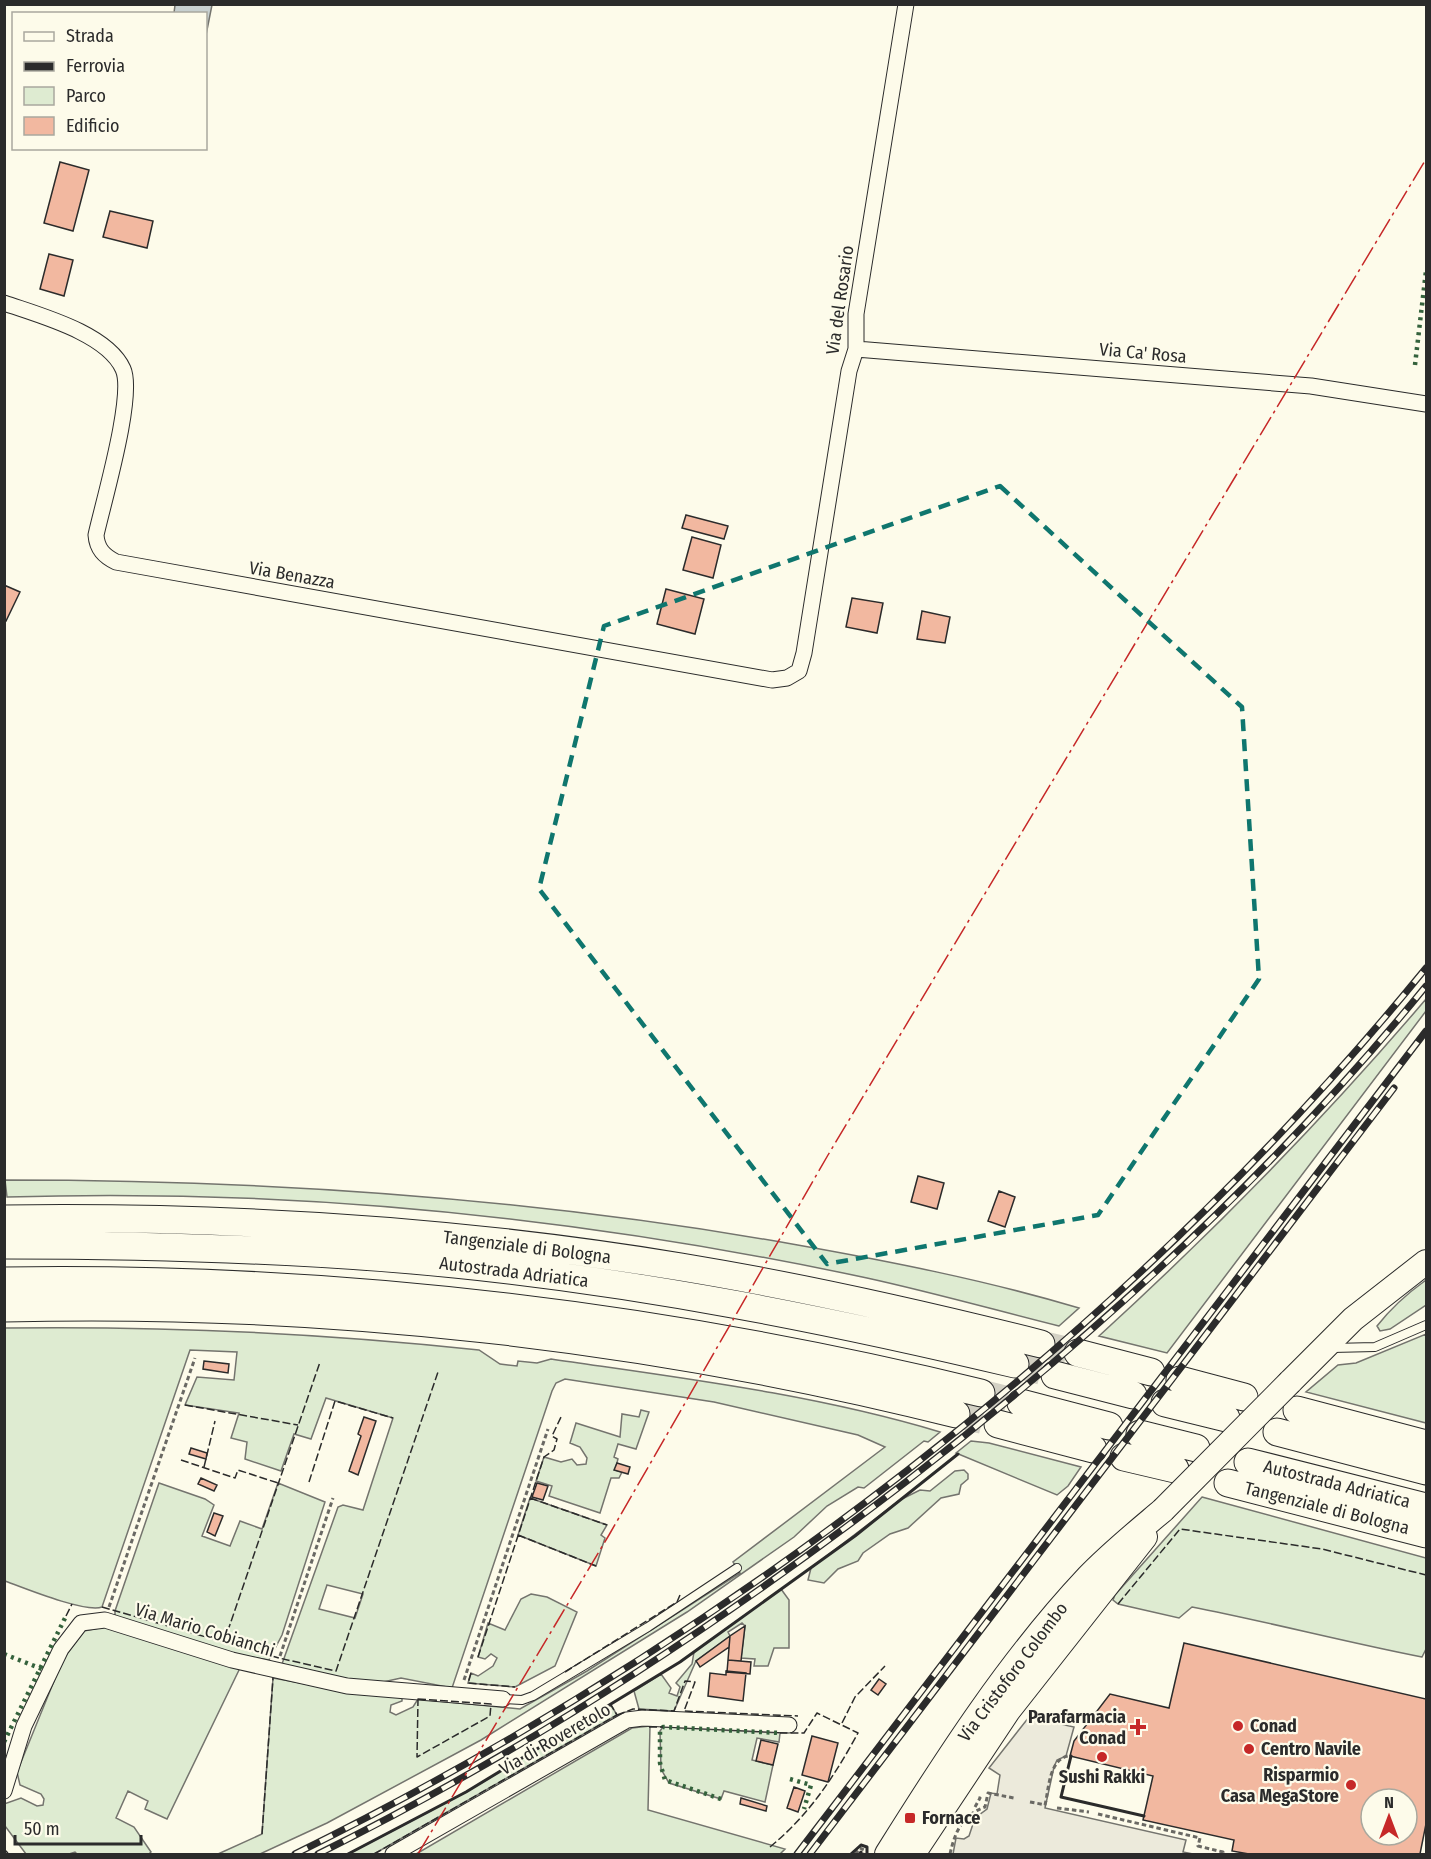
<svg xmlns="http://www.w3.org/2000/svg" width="1431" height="1859" viewBox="0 0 1431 1859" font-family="'Fira Sans Condensed',sans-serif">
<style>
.green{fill:#deebd1;stroke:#74746e;stroke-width:1.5;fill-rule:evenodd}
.parking{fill:#eceadb;stroke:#74746e;stroke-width:1.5}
.water{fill:#c7d0d0;stroke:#74746e;stroke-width:1.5}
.building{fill:#f2b8a0;stroke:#2b2b2b;stroke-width:1.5;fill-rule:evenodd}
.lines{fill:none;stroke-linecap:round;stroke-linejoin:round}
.highway-tunnel{stroke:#d3d1c4;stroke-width:27;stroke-dasharray:27 14;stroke-linecap:butt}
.lane-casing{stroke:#2b2b2b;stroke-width:10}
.street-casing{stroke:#2b2b2b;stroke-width:17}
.primary-casing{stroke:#2b2b2b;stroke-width:26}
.highway-casing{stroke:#2b2b2b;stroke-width:29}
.path{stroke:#6a6964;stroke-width:3;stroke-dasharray:4.5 3;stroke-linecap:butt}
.lane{stroke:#fdfbea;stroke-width:8}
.street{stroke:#fdfbea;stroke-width:15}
.primary{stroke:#fdfbea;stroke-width:24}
.highway{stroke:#fdfbea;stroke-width:27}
.rail-casing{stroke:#2b2b2b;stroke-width:7}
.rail{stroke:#fdfbea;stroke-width:4.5;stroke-dasharray:14;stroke-linecap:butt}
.primary-bridge-casing{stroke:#2b2b2b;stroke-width:26;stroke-linecap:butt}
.primary-bridge{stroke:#fdfbea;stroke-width:24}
.hedge{stroke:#34623c;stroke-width:4.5;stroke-dasharray:3 4.5;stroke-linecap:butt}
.fence{stroke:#2b2b2b;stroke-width:1.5;stroke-dasharray:8 3;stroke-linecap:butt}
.wall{stroke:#2b2b2b;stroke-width:3}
.power{stroke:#c62828;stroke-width:1.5;stroke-dasharray:21 4.5 3 4.5;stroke-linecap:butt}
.marked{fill:none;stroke:#0f766e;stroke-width:4.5;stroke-dasharray:12 8;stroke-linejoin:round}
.poi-dot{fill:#c62828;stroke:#fdfbea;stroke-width:2}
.labels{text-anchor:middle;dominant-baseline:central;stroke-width:4.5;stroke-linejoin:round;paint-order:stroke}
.street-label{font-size:18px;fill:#2b2b2b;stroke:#fdfbea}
.poi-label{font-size:18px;font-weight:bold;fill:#2b2b2b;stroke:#fdfbea;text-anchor:start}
</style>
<rect width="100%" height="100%" fill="#fdfbea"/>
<!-- green -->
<path class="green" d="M1426 999V1011L1167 1353 1099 1336C1215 1230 1324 1119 1426 999Z
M5 1180C268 1180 532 1198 792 1244 888 1261 985 1280 1079 1308L1059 1326C995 1310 931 1292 867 1278 586 1218 294 1188 7 1197Z
M1426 1280V1305L1390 1329 1380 1331 1377 1326C1391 1308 1408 1293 1426 1280Z
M5 1328C163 1326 321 1333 479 1350L500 1364 517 1366 518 1361 537 1363 551 1359C681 1378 814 1394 940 1432L928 1442 924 1441 864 1488 858 1487 827 1506 794 1537 687 1612 481 1740 327 1823 260 1854H218L262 1834 273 1678 362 1694 402 1697V1701L391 1705 390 1712 396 1715 413 1707 418 1699 520 1709 587 1671 740 1573 733 1562 885 1447 858 1435 714 1402 565 1379 556 1383 552 1391 452 1688 401 1678 383 1682 347 1679 282 1664 338 1507 343 1505 363 1510 393 1418 326 1398 311 1439 294 1434 281 1471 245 1459 247 1442 231 1438 239 1413 185 1405 197 1377 234 1380 237 1352 190 1350 102 1607C85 1613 24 1588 5 1581ZM327 1585 363 1594 355 1618 319 1609Z
M1426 1334V1423L1306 1392 1338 1365 1356 1363Z
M641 1410 649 1412 636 1449 618 1444 614 1457 618 1459 615 1470 622 1472 619 1478H611L600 1513 549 1496 552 1486 536 1481 544 1457 561 1462 572 1459 577 1465 586 1464 587 1458 580 1447 570 1443 576 1423 620 1437 622 1414 639 1417Z
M971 1441 989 1443 1081 1467 1068 1486 1057 1495 956 1453Z
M964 1470 968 1474V1479L961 1485 959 1494 941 1498 908 1528 890 1534 863 1553 858 1561 838 1569 824 1583 808 1580 811 1568 900 1500 920 1490 930 1491 955 1471Z
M159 1483 205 1499 214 1505 202 1536 230 1546 240 1521 262 1529 278 1483 325 1502 282 1635 269 1660 233 1654 115 1617V1611Z
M1202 1497 1426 1558V1649L1422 1657C1345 1642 1269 1622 1192 1607L1179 1618 1118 1604 1113 1600 1115 1595Z
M530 1498 607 1525 601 1535 605 1538 596 1566 518 1535Z
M781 1589 789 1600V1648H774L768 1666H754L755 1659 741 1658 745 1626 742 1623 728 1632 730 1636 696 1661 674 1711 639 1709 634 1691 661 1674 671 1688 669 1693 677 1696 680 1687 676 1683 692 1664 694 1652Z
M531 1594 547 1597 577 1612 555 1666 515 1687 468 1683 471 1673 478 1676 493 1666 497 1658 491 1654 485 1659 478 1657 488 1623 505 1630 521 1599Z
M104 1627 240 1668 167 1819 145 1809 148 1801 128 1791 116 1818 134 1827 151 1852 149 1854H77L75 1852 69 1854H26L5 1826 4 1804 21 1798 37 1806 43 1805 44 1799 41 1794 20 1785 17 1772 63 1659 84 1631Z
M611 1705 617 1715 374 1854H348L466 1792Z
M650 1726 648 1810 785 1849 780 1854H416L632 1728Z
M663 1727 780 1733 779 1742 757 1738 752 1760 773 1765 765 1802 724 1791 721 1799 669 1783 661 1769 660 1731Z"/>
<!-- parking -->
<path class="parking" d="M1029 1717 1074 1727 1066 1756 1057 1760 1054 1767 1045 1808 1186 1840 1183 1852 1193 1854H953L956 1838 964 1839 969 1836 975 1818 987 1809 991 1793 997 1794 1000 1775 989 1768Z"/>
<!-- water -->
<path class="water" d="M175 5H212L206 35V14L174 13Z"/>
<!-- building -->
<path class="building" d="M60 162 89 170 73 231 44 223Z
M110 211 153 221 147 248 103 237Z
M49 254 73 260 64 296 40 289Z
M686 515 728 526 724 539 682 528Z
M692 537 721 545 713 578 683 570Z
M4 585 20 592 6 621 4 620Z
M666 589 704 599 695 634 657 624Z
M852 598 883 603 877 633 846 627Z
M922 611 950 617 945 643 917 639Z
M918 1176 944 1183 937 1209 911 1202Z
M999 1191 1015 1197 1005 1227 988 1221Z
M204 1361 229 1364 228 1373 203 1369Z
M364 1417 376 1421 358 1475 349 1471 361 1436 358 1434Z
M191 1448 207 1453 206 1459 189 1454Z
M617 1463 630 1467 628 1474 614 1470Z
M201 1478 217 1485 214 1491 198 1484Z
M537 1483 548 1486 543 1500 532 1497Z
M214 1513 223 1516 215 1536 207 1532Z
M745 1626 741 1661 728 1660 730 1636Z
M730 1636 729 1647 700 1667 696 1661Z
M1184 1643 1426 1699V1824L1420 1854H1249L1232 1851 1234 1840 1143 1820 1153 1776 1070 1756 1074 1741 1110 1694 1169 1708ZM1371 1799H1407V1835H1371Z
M728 1660 751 1662 750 1674 727 1672Z
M726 1671 746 1673 743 1701 708 1696 710 1673 726 1675Z
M879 1679 886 1684 878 1695 871 1690Z
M812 1736 838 1743 828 1782 802 1775Z
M761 1740 778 1744 773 1765 756 1761Z
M794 1787 805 1791 798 1812 787 1808Z
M741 1798 767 1806 766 1811 740 1804Z"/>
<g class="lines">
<!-- highway-tunnel -->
<path class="highway-tunnel" d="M1041 1344 1078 1353
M1015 1364 1055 1375
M981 1393 1021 1403
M956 1414 998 1424"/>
<defs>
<path id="lane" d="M1332 1348 1375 1347 1426 1325
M503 1699 522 1700 533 1696 648 1627 737 1568"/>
<path id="street" d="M4 303C38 315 107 333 123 369 135 395 103 503 96 535 97 549 104 556 116 562L772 680 787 678 799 671 804 653 849 371 856 349V314L906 4
M856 349 1311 386 1426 404
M4 1791 24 1726 61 1649 81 1623 105 1620 232 1660 347 1686 503 1699
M393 1854 627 1720 643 1718 789 1725"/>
<path id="primary" d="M1290 1382 1353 1319 1426 1262
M887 1854C947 1758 1010 1660 1088 1577 1111 1553 1137 1532 1163 1510
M913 1854 1008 1711 1145 1537"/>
<path id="highway" d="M4 1219C231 1216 457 1230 681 1267 802 1287 922 1314 1041 1344
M4 1245C155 1245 305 1249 455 1264 644 1283 830 1320 1015 1364
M4 1281C333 1276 661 1315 981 1393
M4 1308C323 1300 647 1336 956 1414
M1078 1353 1151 1372
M1055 1375 1133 1395
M1180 1380 1244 1397
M1021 1403 1109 1426
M1165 1403 1226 1418
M1297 1410 1426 1444
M998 1424 1093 1449
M1277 1432 1426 1471
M1140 1434 1196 1448
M1124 1457 1175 1469
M1248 1462 1426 1507
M1228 1483 1426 1534"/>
</defs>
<!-- lane casing -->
<use href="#lane" class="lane-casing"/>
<!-- street casing -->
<use href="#street" class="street-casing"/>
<!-- primary casing -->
<use href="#primary" class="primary-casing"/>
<!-- highway casing -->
<use href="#highway" class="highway-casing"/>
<!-- path -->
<path class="path" d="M109 1607 195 1358
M280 1656 333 1498
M464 1680 548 1429
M1030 1802 1046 1805
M1045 1805C1049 1788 1049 1760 1068 1756
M975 1807 980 1798 976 1797
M1057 1808 1089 1812
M1098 1814 1200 1838 1198 1846 1223 1852V1854
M855 1854 860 1848 864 1850 863 1854
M950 1854C955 1832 962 1815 985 1807L988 1793 1014 1798"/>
<!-- lane -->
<use href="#lane" class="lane"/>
<!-- street -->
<use href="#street" class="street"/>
<!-- primary -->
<use href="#primary" class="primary"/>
<!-- highway -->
<use href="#highway" class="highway"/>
<defs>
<path id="rail" d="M4 1853 5 1854
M295 1854C720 1644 1126 1336 1426 968
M318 1854C526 1751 722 1623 907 1481 1096 1335 1275 1172 1426 986
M797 1854 1426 1031
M810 1854 1394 1088"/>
</defs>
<!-- rail casing -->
<use href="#rail" class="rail-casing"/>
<!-- rail -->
<use href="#rail" class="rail"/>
<defs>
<path id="primary-bridge" d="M1163 1510 1290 1382"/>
</defs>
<!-- primary-bridge casing -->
<use href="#primary-bridge" class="primary-bridge-casing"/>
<!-- primary-bridge -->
<use href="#primary-bridge" class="primary-bridge"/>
<!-- hedge -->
<path class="hedge" d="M1415 365 1426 271
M4 1654 42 1669
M4 1742 66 1616
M790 1779 811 1785 804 1809
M721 1799 665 1780 660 1763V1731L663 1727 780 1733"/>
<!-- fence -->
<path class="fence" d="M185 1405 298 1425
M181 1460 235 1478 238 1470 278 1483
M204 1467 215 1421
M309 1482 335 1401 393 1418
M530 1498 607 1525
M518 1535 596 1566
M1118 1604 1180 1529 1322 1549 1426 1575
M102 1607 279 1658 336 1671 438 1372
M66 1616 72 1604
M224 1642 320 1362
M478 1657 544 1457 554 1450 557 1439 552 1436 561 1417
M565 1672 677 1602 680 1595
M471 1673 468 1683 515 1687
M418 1699 491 1704 490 1716 417 1757Z
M617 1715 633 1709 674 1711 685 1681 695 1682 684 1711 798 1716
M842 1723 855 1697 885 1666
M649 1727H663
M262 1834 273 1678
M770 1847C809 1815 834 1777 858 1733L817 1713 804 1733H780
M374 1854 617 1715 611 1705"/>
<!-- wall -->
<path class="wall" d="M1071 1756 1061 1797 1144 1816
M348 1854 466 1792 680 1662 855 1536 958 1454
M851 1854 861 1845 867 1847V1854
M859 1854 861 1852"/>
<!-- power -->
<path class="power" d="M418 1854 609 1535 828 1155 1426 159"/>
</g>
<!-- marked area -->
<path class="marked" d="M1000 486 1242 707 1259 979 1098 1215 827 1264 539 889 604 626Z"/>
<!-- markers -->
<g class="poi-dot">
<circle cx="1238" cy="1726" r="6"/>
<path d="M1135 1718h6v6h6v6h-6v6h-6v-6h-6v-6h6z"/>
<circle cx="1249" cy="1749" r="6"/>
<circle cx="1102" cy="1757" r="6"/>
<circle cx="1351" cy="1785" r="6"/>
<rect x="904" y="1812" width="12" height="12" rx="3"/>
</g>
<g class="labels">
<!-- street labels -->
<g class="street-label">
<text transform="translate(840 300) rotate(-82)">Via del Rosario</text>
<text transform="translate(1143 353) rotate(5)">Via Ca' Rosa</text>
<text transform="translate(292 575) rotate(10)">Via Benazza</text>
<text transform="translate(527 1247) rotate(7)">Tangenziale di Bologna</text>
<text transform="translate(514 1272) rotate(7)">Autostrada Adriatica</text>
<text transform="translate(1337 1484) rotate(14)">Autostrada Adriatica</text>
<text transform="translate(1327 1508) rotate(14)">Tangenziale di Bologna</text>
<text transform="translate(205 1630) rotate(17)">Via Mario Cobianchi</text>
<text transform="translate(1013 1672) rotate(-53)">Via Cristoforo Colombo</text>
<text transform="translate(555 1739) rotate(-30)">Via di Roveretolo</text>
</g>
<!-- poi labels -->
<g class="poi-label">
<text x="1126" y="1717" text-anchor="end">Parafarmacia<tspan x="1126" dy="21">Conad</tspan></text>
<text x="1250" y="1726">Conad</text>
<text x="1261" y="1749">Centro Navile</text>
<text x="1339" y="1775" text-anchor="end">Risparmio<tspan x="1339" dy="21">Casa MegaStore</tspan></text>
<text x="1102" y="1777" text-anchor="middle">Sushi Rakki</text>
<text x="922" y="1818">Fornace</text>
</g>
</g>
<!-- border -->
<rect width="1431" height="1859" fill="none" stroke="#2b2b2b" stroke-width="12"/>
<!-- legend -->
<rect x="12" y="12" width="195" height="138" fill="#fdfbea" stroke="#a9a89e" stroke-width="1.5"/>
<rect x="24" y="32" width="30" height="9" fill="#fdfbea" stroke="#a9a89e" stroke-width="1.5"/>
<text x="66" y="42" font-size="18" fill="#2b2b2b">Strada</text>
<rect x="24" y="62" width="30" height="9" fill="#2b2b2b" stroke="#a9a89e" stroke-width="1.5"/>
<text x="66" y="72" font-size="18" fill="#2b2b2b">Ferrovia</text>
<rect x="24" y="87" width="30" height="18" fill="#deebd1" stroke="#a9a89e" stroke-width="1.5"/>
<text x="66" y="102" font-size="18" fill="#2b2b2b">Parco</text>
<rect x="24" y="117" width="30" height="18" fill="#f2b8a0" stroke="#a9a89e" stroke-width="1.5"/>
<text x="66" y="132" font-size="18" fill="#2b2b2b">Edificio</text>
<!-- north arrow -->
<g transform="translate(1389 1817)"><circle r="28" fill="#fdfbea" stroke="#a9a89e" stroke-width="1.5"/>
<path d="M0-4.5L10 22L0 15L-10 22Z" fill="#c62828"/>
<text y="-9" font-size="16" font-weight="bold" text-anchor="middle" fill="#2b2b2b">N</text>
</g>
<!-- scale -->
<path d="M15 1835v9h126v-9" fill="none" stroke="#2b2b2b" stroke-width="3"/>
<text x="24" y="1835" font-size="18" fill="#2b2b2b" stroke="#fdfbea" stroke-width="4.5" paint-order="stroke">50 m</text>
</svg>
